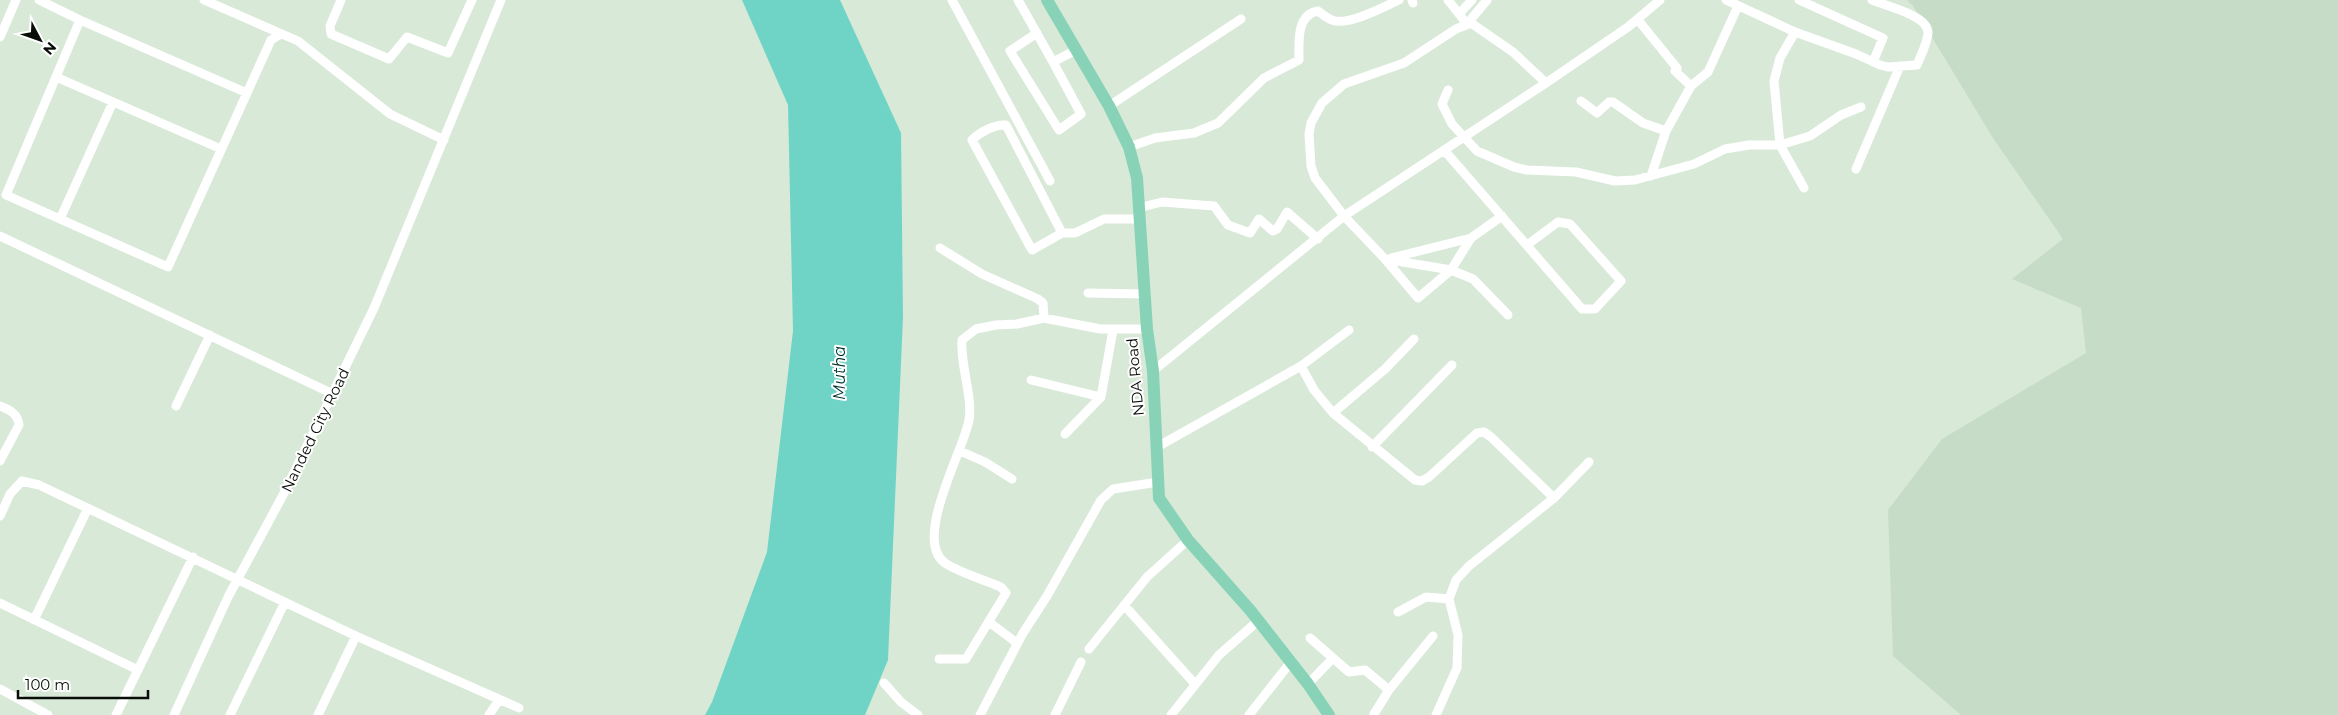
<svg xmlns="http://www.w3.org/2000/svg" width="2338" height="715" viewBox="0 0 2338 715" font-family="Montserrat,sans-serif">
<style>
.built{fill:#c6dcc7}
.water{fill:#6fd4c6}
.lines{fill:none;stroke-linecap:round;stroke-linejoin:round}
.minor{stroke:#fff;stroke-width:9}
.primary{stroke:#88d3b8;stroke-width:12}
.labels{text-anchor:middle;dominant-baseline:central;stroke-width:4;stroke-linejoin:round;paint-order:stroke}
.street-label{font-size:15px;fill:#080d08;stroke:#fff}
.water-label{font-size:16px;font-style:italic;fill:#01342e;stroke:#fff}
</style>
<rect width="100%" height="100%" fill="#d8e9d8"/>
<!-- built -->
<path class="built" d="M1907 0H2338V715H1961L1893 656 1888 510 1942 439 2086 353 2081 308 2012 279 2063 239 1993 138 1913 6Z"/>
<!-- water -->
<path class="water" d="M742 0H840L901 133 903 317 888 660 865 715H705L712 702 767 552 793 331 788 105Z"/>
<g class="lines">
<!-- minor -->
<path class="minor" d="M39 0 80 20
M204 0 298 41 390 114 444 140
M341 0 330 26 331 34 389 59 407 37 448 53 472 0
M952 0 1050 181
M1018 0 1053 62 1076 50
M1412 0 1413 3
M1448 0 1467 24
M1487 0 1472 18 1471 23 1513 52 1546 83
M1726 0 1795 32 1856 54 1880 65 1888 67 1917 65C1921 55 1928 42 1928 32 1927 15 1886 6 1872 0
M1799 0 1883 38 1873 62
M1459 14 1472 0
M1638 20 1677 68 1675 71 1691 86
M1795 32 1780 58 1774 81 1780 145 1804 188
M1037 33 1010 51 1059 130 1081 114 1053 62
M0 37 16 0
M56 77 221 149
M1448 90 1442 104 1452 124 1477 151 1514 167 1527 170 1576 172 1615 181 1635 180 1694 164 1725 149 1749 145H1780L1810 136 1841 115 1861 107
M247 93 80 20 6 195 168 267 271 40 281 34
M1581 101 1597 113 1609 102H1613L1643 123 1666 131
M1109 106 1241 19
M1129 147 1155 138 1194 133 1218 123 1264 78 1299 60C1299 42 1296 15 1318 11 1322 14 1329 20 1335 21 1352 24 1383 7 1399 0
M1444 150 1582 309H1595L1621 281 1570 224 1558 222 1527 245
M1856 169 1900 66
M1651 176 1666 131 1691 86 1708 72 1738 6
M1138 208 1162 202 1214 206 1228 225 1250 233 1259 219 1273 231 1277 229 1287 212 1318 239
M60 219 113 102
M1062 233 1032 250 972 140C980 132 995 124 1006 125L1062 233H1075L1104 219H1139
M0 236 333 394
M1471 238 1451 270 1418 298 1385 259 1344 216 1315 178 1311 166 1309 134 1311 123 1322 103 1344 84 1404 63 1456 29 1471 23
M940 248 982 274 1038 299 1043 303 1044 318
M1391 258 1471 238 1502 216
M1385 259 1451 270 1473 279 1508 315
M1088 293 1144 294
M1301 366 1349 330
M1153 371 1344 216 1546 83 1628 27 1660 0
M1031 380 1101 397
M0 406C10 410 18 414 19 425L0 461
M176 406 210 335
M1333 413 1385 369 1414 339
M1065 434 1101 397 1113 330
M1157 447 1301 366 1314 390 1333 413 1415 480 1422 481 1429 477 1477 433 1484 432 1491 437 1554 498 1469 566 1456 580 1449 599 1458 635 1457 668 1436 715
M1372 447 1452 365
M960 451 985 462 1012 479
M1554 498 1589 462
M0 516 10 494 22 481 39 485 356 636 519 708
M0 603 138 670
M1124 605 1195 684
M1398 612 1426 597 1449 599
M34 620 88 508
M989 622 1017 643
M1089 649 1147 577 1188 540
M1333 658 1349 672 1365 670 1389 690 1433 636
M939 659H966L1006 593 1001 587C985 580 960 573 945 563 912 540 964 450 969 420 973 397 960 365 962 340L976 329 996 325 1017 324 1044 318 1100 329H1147
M884 683 901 702 918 715
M1308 684 1333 658 1310 638
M0 689 48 715
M1374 714 1389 690
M116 715 193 557
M174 715 228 597 283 495 374 308 501 0
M230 715 285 602
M318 715 356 636
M489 715 499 700
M980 715 1023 633 1047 596 1101 500 1113 489 1158 482
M1055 715 1081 662
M1171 715 1219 655 1258 621
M1249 715 1290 663"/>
<!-- primary -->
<path class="primary" d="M1047 0 1109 106 1129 147 1137 178 1147 329 1153 371 1159 498 1188 540 1250 610 1308 684 1329 715"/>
</g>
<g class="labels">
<!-- street labels -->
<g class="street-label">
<text transform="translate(1135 377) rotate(-95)">NDA Road</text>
<text transform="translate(315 430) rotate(-64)">Nanded City Road</text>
</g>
<!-- water labels -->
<g class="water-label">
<text transform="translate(839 373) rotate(-90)">Mutha</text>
</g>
</g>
<!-- north arrow -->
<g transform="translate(40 40) rotate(131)" stroke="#ffffff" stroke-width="4" paint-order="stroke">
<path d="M0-4L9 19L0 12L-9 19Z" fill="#080d08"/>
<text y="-8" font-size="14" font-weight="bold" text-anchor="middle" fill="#080d08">N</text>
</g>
<!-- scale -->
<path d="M18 690v8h130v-8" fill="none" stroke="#080d08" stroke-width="2.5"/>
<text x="25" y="690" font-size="15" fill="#080d08" stroke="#ffffff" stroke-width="4" paint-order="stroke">100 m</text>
</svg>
